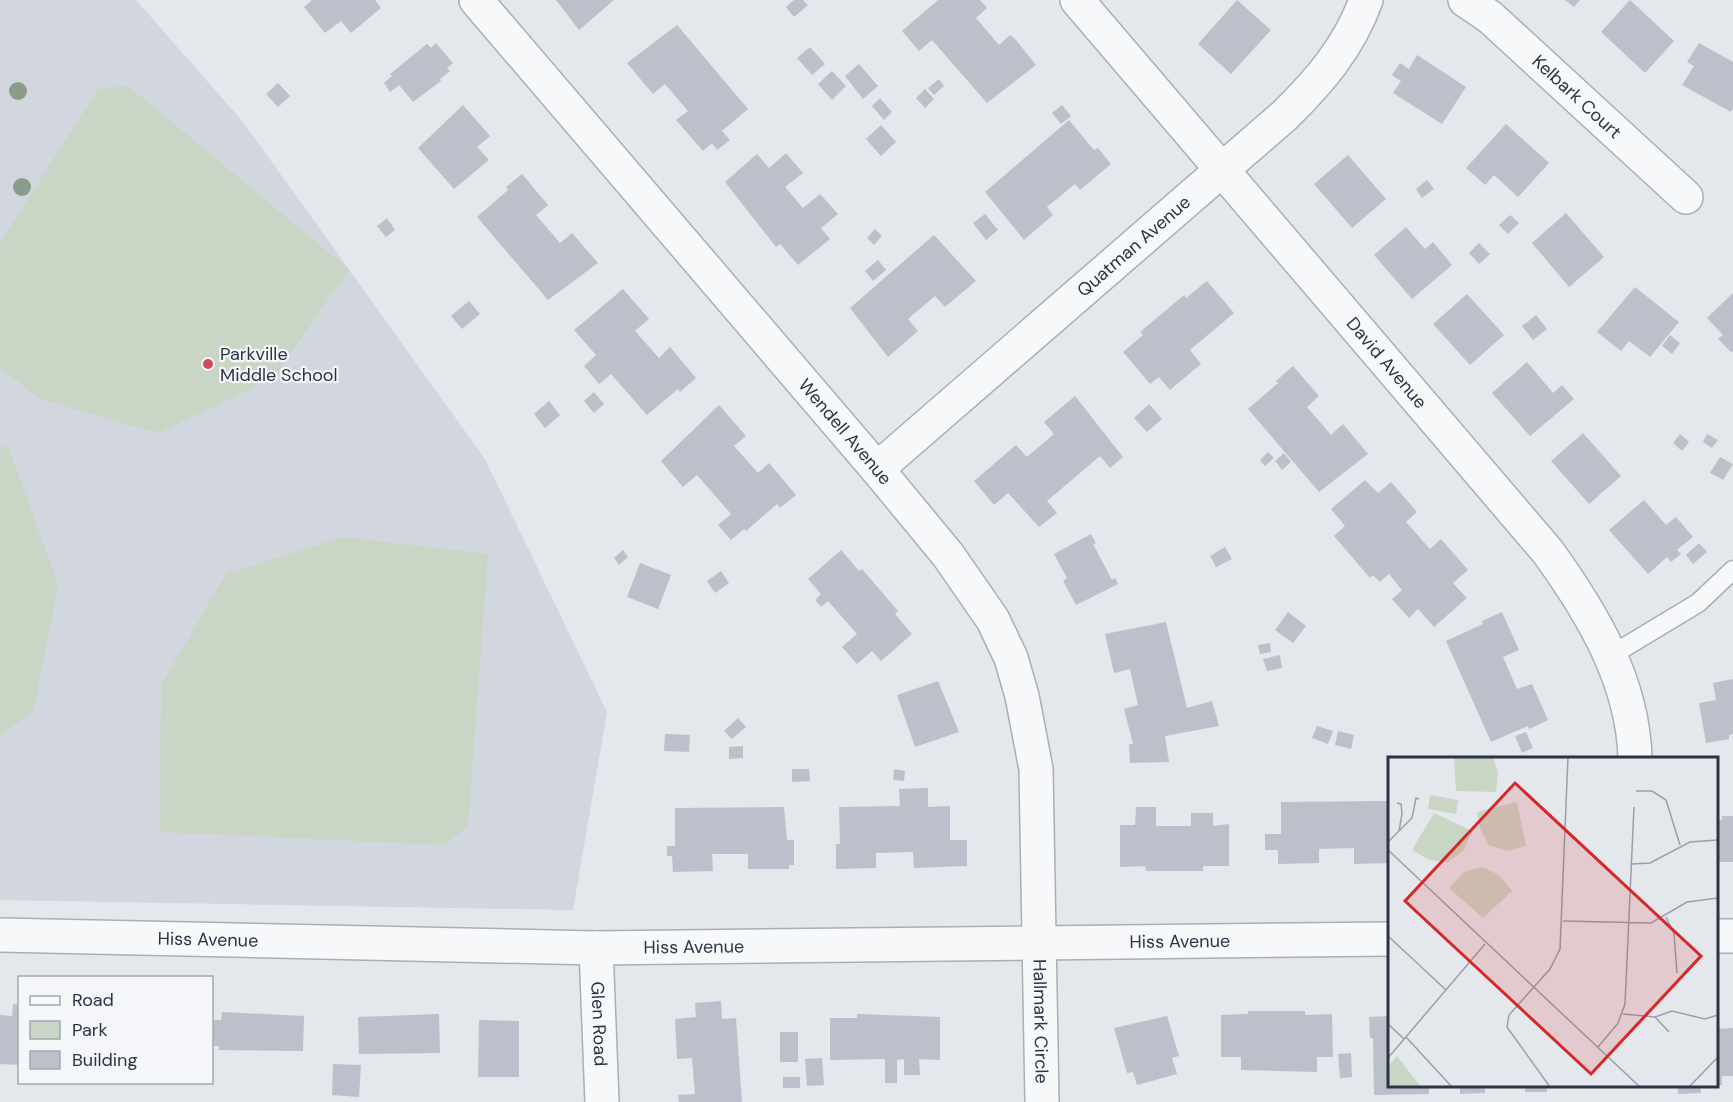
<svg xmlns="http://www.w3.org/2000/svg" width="1733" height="1102" viewBox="0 0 1733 1102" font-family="'DM Sans',sans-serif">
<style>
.built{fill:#d2d6de}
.green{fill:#c9d6c5}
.building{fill:#bbc0ca}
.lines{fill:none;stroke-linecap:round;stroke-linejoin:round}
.lane-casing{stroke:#a9aeb7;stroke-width:21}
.street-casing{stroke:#a9aeb7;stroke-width:36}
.lane{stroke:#f7f8fa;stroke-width:18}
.street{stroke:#f7f8fa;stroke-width:33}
.tree{fill:#899d89}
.poi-dot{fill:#d1495b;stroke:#f4f6f9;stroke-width:2}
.labels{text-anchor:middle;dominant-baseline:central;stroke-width:4.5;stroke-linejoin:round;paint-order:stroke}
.street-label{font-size:18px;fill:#2b3445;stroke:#f4f6f9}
.poi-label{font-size:18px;fill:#2b3445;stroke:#f4f6f9;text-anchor:start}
.inset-road{fill:none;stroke:#9a9fa9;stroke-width:1.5}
.view{fill:#d62828;fill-opacity:0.15;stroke:#d62828;stroke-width:3}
.inset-edge{fill:none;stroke:#2b3445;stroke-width:3}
</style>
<rect width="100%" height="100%" fill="#e4e7ec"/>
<!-- built -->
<path class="built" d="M0 0H136L243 122 485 459 607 712 573 910 0 900Z"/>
<!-- green -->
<path class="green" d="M128 86 349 269 274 378 158 433 40 399 0 368V243L98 89Z
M8 446 58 584 34 710 0 736V448Z
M343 537 488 554 468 825 446 845 160 832 161 685 226 574Z"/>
<!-- building -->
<path class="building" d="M312 0H375L381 8 351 33 341 21 325 33 304 7Z
M556 0H614L579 30Z
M794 0H803L808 5 794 17 786 7Z
M938 0H980L987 8 976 18 999 45 1010 35 1016 40 1036 65 987 103 932 40 919 51 902 31Z
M1237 0 1271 30 1231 74 1198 44Z
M1565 0H1580L1574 7Z
M1630 0 1674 41 1645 73 1601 32Z
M677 25 748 109 722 131 730 140 717 150 712 143 703 151 676 120 688 111 665 84 653 94 627 63Z
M436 43 453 63 447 68 450 71 440 79 441 81 413 102 399 85 390 92 384 83 392 76 390 74 427 44 431 48Z
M1699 43 1733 62V108L1731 112 1682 85 1694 66 1687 62Z
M810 47 825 64 812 75 797 58Z
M1417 55 1466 87 1442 124 1393 93 1401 81 1392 75 1400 63 1409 69Z
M859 64 878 86 863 99 845 76Z
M832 71 846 86 832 100 818 84Z
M939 79 944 86 934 95 928 88Z
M278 83 290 96 278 107 266 94Z
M925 89 934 99 925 108 916 98Z
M880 98 892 112 884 120 872 106Z
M463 105 490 136 477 147 489 160 454 189 418 148Z
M1062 105 1071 116 1061 124 1052 113Z
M1069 120 1094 150 1098 148 1111 164 1080 190 1075 184 1047 207 1053 215 1024 240 985 192Z
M1506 124 1549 163 1518 197 1494 175 1485 185 1466 168Z
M881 125 896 142 881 156 866 139Z
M786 153 803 173 785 187 803 208 820 194 838 214 821 228 830 239 798 265 780 244 776 247 725 182 757 154 769 168Z
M1348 155 1386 199 1352 228 1314 184Z
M522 174 548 205 536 215 560 243 572 233 598 263 548 300 477 217 508 190 506 187Z
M1427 180 1434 189 1422 198 1416 189Z
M1566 213 1604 257 1569 287 1532 243Z
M985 214 998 230 986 240 973 223Z
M1510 215 1519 223 1508 234 1499 225Z
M387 218 395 230 386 237 377 226Z
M1406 227 1425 249 1433 242 1452 265 1412 299 1374 255Z
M875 229 882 236 874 245 867 238Z
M934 235 976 281 945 307 935 296 908 319 918 331 888 357 850 308Z
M1479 243 1490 254 1479 264 1469 253Z
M878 260 886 270 873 281 865 271Z
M1207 281 1234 313 1190 350 1201 364 1170 390 1159 377 1150 384 1123 352 1143 335 1140 332 1184 295 1186 298Z
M1635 287 1679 322 1650 357 1629 341 1621 351 1597 332Z
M623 289 649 319 635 331 659 358 670 347 696 378 680 392 678 389 647 415 611 374 599 384 584 366 596 355 574 330Z
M1733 293V351L1731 352 1718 339 1723 335 1707 318Z
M1467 294 1504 335 1470 365 1433 324Z
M469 301 480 314 462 329 451 316Z
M1536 315 1547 329 1533 340 1522 326Z
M1670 335 1680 343 1672 354 1662 346Z
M1527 362 1553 393 1562 385 1574 399 1530 436 1492 393Z
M1293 366 1319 396 1307 407 1331 435 1343 424 1368 454 1319 492 1248 409 1278 383 1276 381Z
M594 392 604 404 594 413 584 401Z
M1075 396 1123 457 1110 468 1100 456 1047 501 1057 513 1039 527 1008 493 994 505 974 481 1016 445 1027 457 1054 434 1044 422Z
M549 401 560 415 545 428 534 414Z
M1149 404 1162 419 1147 432 1134 418Z
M719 405 746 436 734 446 758 473 769 463 796 495 780 508 777 504 746 531 744 529 731 540 718 525 731 514 697 475 683 487 661 461Z
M1583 433 1621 476 1589 504 1551 461Z
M1680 434 1689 442 1682 451 1673 443Z
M1707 434 1718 440 1712 448 1703 442Z
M1268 452 1274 458 1265 466 1260 460Z
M1284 453 1291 462 1282 470 1275 461Z
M1720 457 1733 464 1723 480 1710 473Z
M1365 480 1378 493 1391 482 1417 512 1406 522 1430 549 1441 539 1468 570 1453 583 1467 598 1434 627 1418 609 1409 618 1392 599 1402 590 1389 574 1380 582 1373 575 1370 578 1334 536 1345 526 1331 509Z
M1644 500 1666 525 1676 517 1693 537 1677 550 1681 554 1671 562 1667 557 1648 574 1609 530Z
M1091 534 1096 543 1093 544 1112 580 1115 578 1118 584 1076 605 1063 581 1067 578 1054 554Z
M1699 543 1707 552 1693 564 1686 555Z
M1225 547 1232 559 1216 567 1210 556Z
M623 550 628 557 619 565 614 558Z
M841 550 859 571 862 569 898 611 895 614 912 634 881 661 872 651 857 664 842 647 857 634 828 601 821 607 815 600 821 594 808 579Z
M640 563 671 575 658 609 627 597Z
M721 571 729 583 715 593 707 581Z
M1288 612 1306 626 1293 643 1275 630Z
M1502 612 1519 650 1503 657 1517 689 1532 684 1548 720 1529 729 1528 726 1491 742 1446 641 1483 624 1482 621Z
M1166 622 1187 708 1212 701 1219 726 1165 736 1169 762 1130 763 1129 744H1133L1124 709 1138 705 1130 669 1114 673 1105 634Z
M1270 643 1271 652 1260 654 1258 645Z
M1280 655 1282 668 1267 671 1263 659Z
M1733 679V734L1729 735V739L1706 743 1699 703 1716 700 1713 683Z
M938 681 959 732 915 747 897 695Z
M738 718 746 727 732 739 724 731Z
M1317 726 1333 731 1328 744 1312 738Z
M1338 731 1354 735 1351 749 1335 745Z
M1526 732 1533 748 1522 753 1515 736Z
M665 734 690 735 689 752 664 751Z
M743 746V758L729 759V747Z
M792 769H809L810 781 792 782Z
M894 769 905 771 904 781 893 780Z
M928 788V807L950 806V840H967V866L914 868 913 852 876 853V868L836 869V844H840L839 807 900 806 899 789Z
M1390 801V863L1354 864V848L1319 849V863L1278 864V850H1265V834H1281V802Z
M784 807 787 840H794V865H789V869H748V854H712L713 871 673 872 672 856H667V846H675V808Z
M1136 807H1156V826H1191V813H1213V826L1229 824V866H1203V871H1146L1145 866 1120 867V825H1135Z
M1722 816H1733V862H1716V820H1722Z
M721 1001 722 1019 736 1018 742 1102H679L678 1095 695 1094 692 1058 677 1059 675 1019 696 1017 695 1003Z
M13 1004 20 1005V1065L0 1064V1015L12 1016Z
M1248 1011H1305V1015L1332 1014 1333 1057H1317V1072L1241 1070V1057H1221V1015L1248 1014Z
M222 1012 304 1016 303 1051 219 1050V1046H212V1020H221Z
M439 1014 440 1053 359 1054 358 1017Z
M857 1014 940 1017V1060L919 1059 920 1075H904V1059L897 1060V1083H885V1059L830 1060V1018H857Z
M1167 1016 1179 1056 1172 1058 1177 1074 1137 1085 1133 1072 1127 1073 1114 1028Z
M1390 1016V1086H1429V1094L1374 1095 1373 1038H1370L1369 1017Z
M479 1020 519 1021V1077H478Z
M1733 1028V1076H1722V1085H1716V1029Z
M780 1032H798V1062H780Z
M1351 1053 1352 1077 1340 1078 1338 1054Z
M822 1058 824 1085 807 1086 805 1059Z
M333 1064 361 1065 359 1097 332 1095Z
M783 1077H800V1088H783Z
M1460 1086H1485V1093L1460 1094Z
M1525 1086H1547V1092H1525Z
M1678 1086H1700L1701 1093 1678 1094Z"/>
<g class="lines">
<defs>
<path id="lane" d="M1610 656 1698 603 1733 570"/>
<g id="street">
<path id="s1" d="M476 0 877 469 948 555 993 620 1011 658 1022 696 1036 769 1042 1102"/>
<path id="s2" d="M1077 0 1548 552C1592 613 1633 681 1635 758"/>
<path id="s3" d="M1465 0 1490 17 1686 197"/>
<path id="s4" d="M877 469 1284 116C1319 82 1349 47 1366 0"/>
<path id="s5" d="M0 935 596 948 1390 939"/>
<path d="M1716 936H1733"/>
<path id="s6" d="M596 948 602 1102"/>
</g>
</defs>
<!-- lane casing -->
<use href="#lane" class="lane-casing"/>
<!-- street casing -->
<use href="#street" class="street-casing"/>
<!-- lane -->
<use href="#lane" class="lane"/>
<!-- street -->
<use href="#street" class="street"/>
</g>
<!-- trees -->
<g class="tree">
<circle cx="18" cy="91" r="9"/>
<circle cx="22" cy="187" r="9"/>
</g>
<!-- markers -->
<circle class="poi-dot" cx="208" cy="364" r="6"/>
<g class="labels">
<!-- street labels -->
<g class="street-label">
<text stroke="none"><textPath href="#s3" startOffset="148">Kelbark Court</textPath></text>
<text stroke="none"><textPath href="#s4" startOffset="340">Quatman Avenue</textPath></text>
<text stroke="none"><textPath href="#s2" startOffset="477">David Avenue</textPath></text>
<text stroke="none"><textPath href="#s1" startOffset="568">Wendell Avenue</textPath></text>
<text stroke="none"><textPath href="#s5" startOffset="208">Hiss Avenue</textPath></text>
<text stroke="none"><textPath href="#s5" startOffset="1180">Hiss Avenue</textPath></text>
<text stroke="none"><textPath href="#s5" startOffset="694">Hiss Avenue</textPath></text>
<text stroke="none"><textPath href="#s1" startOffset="1216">Hallmark Circle</textPath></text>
<text stroke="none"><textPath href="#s6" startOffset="76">Glen Road</textPath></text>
</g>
<!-- poi labels -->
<g class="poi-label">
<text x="220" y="354">Parkville<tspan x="220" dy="21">Middle School</tspan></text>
</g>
</g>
<!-- overview -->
<g transform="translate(1388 757)">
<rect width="330" height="330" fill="#e4e7ec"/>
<path d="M66 0H105L110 15 108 35 68 34ZM42 38 70 43 68 57 40 52ZM129 45 138 89 119 94 101 88 92 72 89 55ZM46 56 84 74 75 94 60 105 42 103 24 93ZM94 110 111 118 124 134 95 161 61 131 76 115ZM9 299 33 330H0V310Z" fill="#c9d6c5"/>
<path class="inset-road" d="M248 34H264L278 43 292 88M9 46 13 47 14 57 11 74M0 85 24 61 28 41 31 42M0 93 252 330M330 105V166M244 107 262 106 302 85 330 83M278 160 286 177 289 216M175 164 263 166 299 145 330 141M0 179 58 233M235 257 267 260 281 275M267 260 284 254 317 262 330 258M0 267 16 282M18 280 64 330M210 290 230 266 237 247 246 50M0 301 97 187M162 330 119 270 121 258 162 212 172 192 180 0M301 330 330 300"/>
<path class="view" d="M127 26 313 199 203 317 17 144Z"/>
<rect width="330" height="330" class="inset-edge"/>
</g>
<!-- legend -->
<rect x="18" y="976" width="195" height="108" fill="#f4f6f9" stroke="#a4a8b1" stroke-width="1.5"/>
<rect x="30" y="996" width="30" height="9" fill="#f7f8fa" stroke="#a4a8b1" stroke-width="1.5"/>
<text x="72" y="1006" font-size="18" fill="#2b3445">Road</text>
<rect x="30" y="1021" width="30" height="18" fill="#c9d6c5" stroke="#a4a8b1" stroke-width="1.5"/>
<text x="72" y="1036" font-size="18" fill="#2b3445">Park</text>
<rect x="30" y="1051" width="30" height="18" fill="#bbc0ca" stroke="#a4a8b1" stroke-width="1.5"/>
<text x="72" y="1066" font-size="18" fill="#2b3445">Building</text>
</svg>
